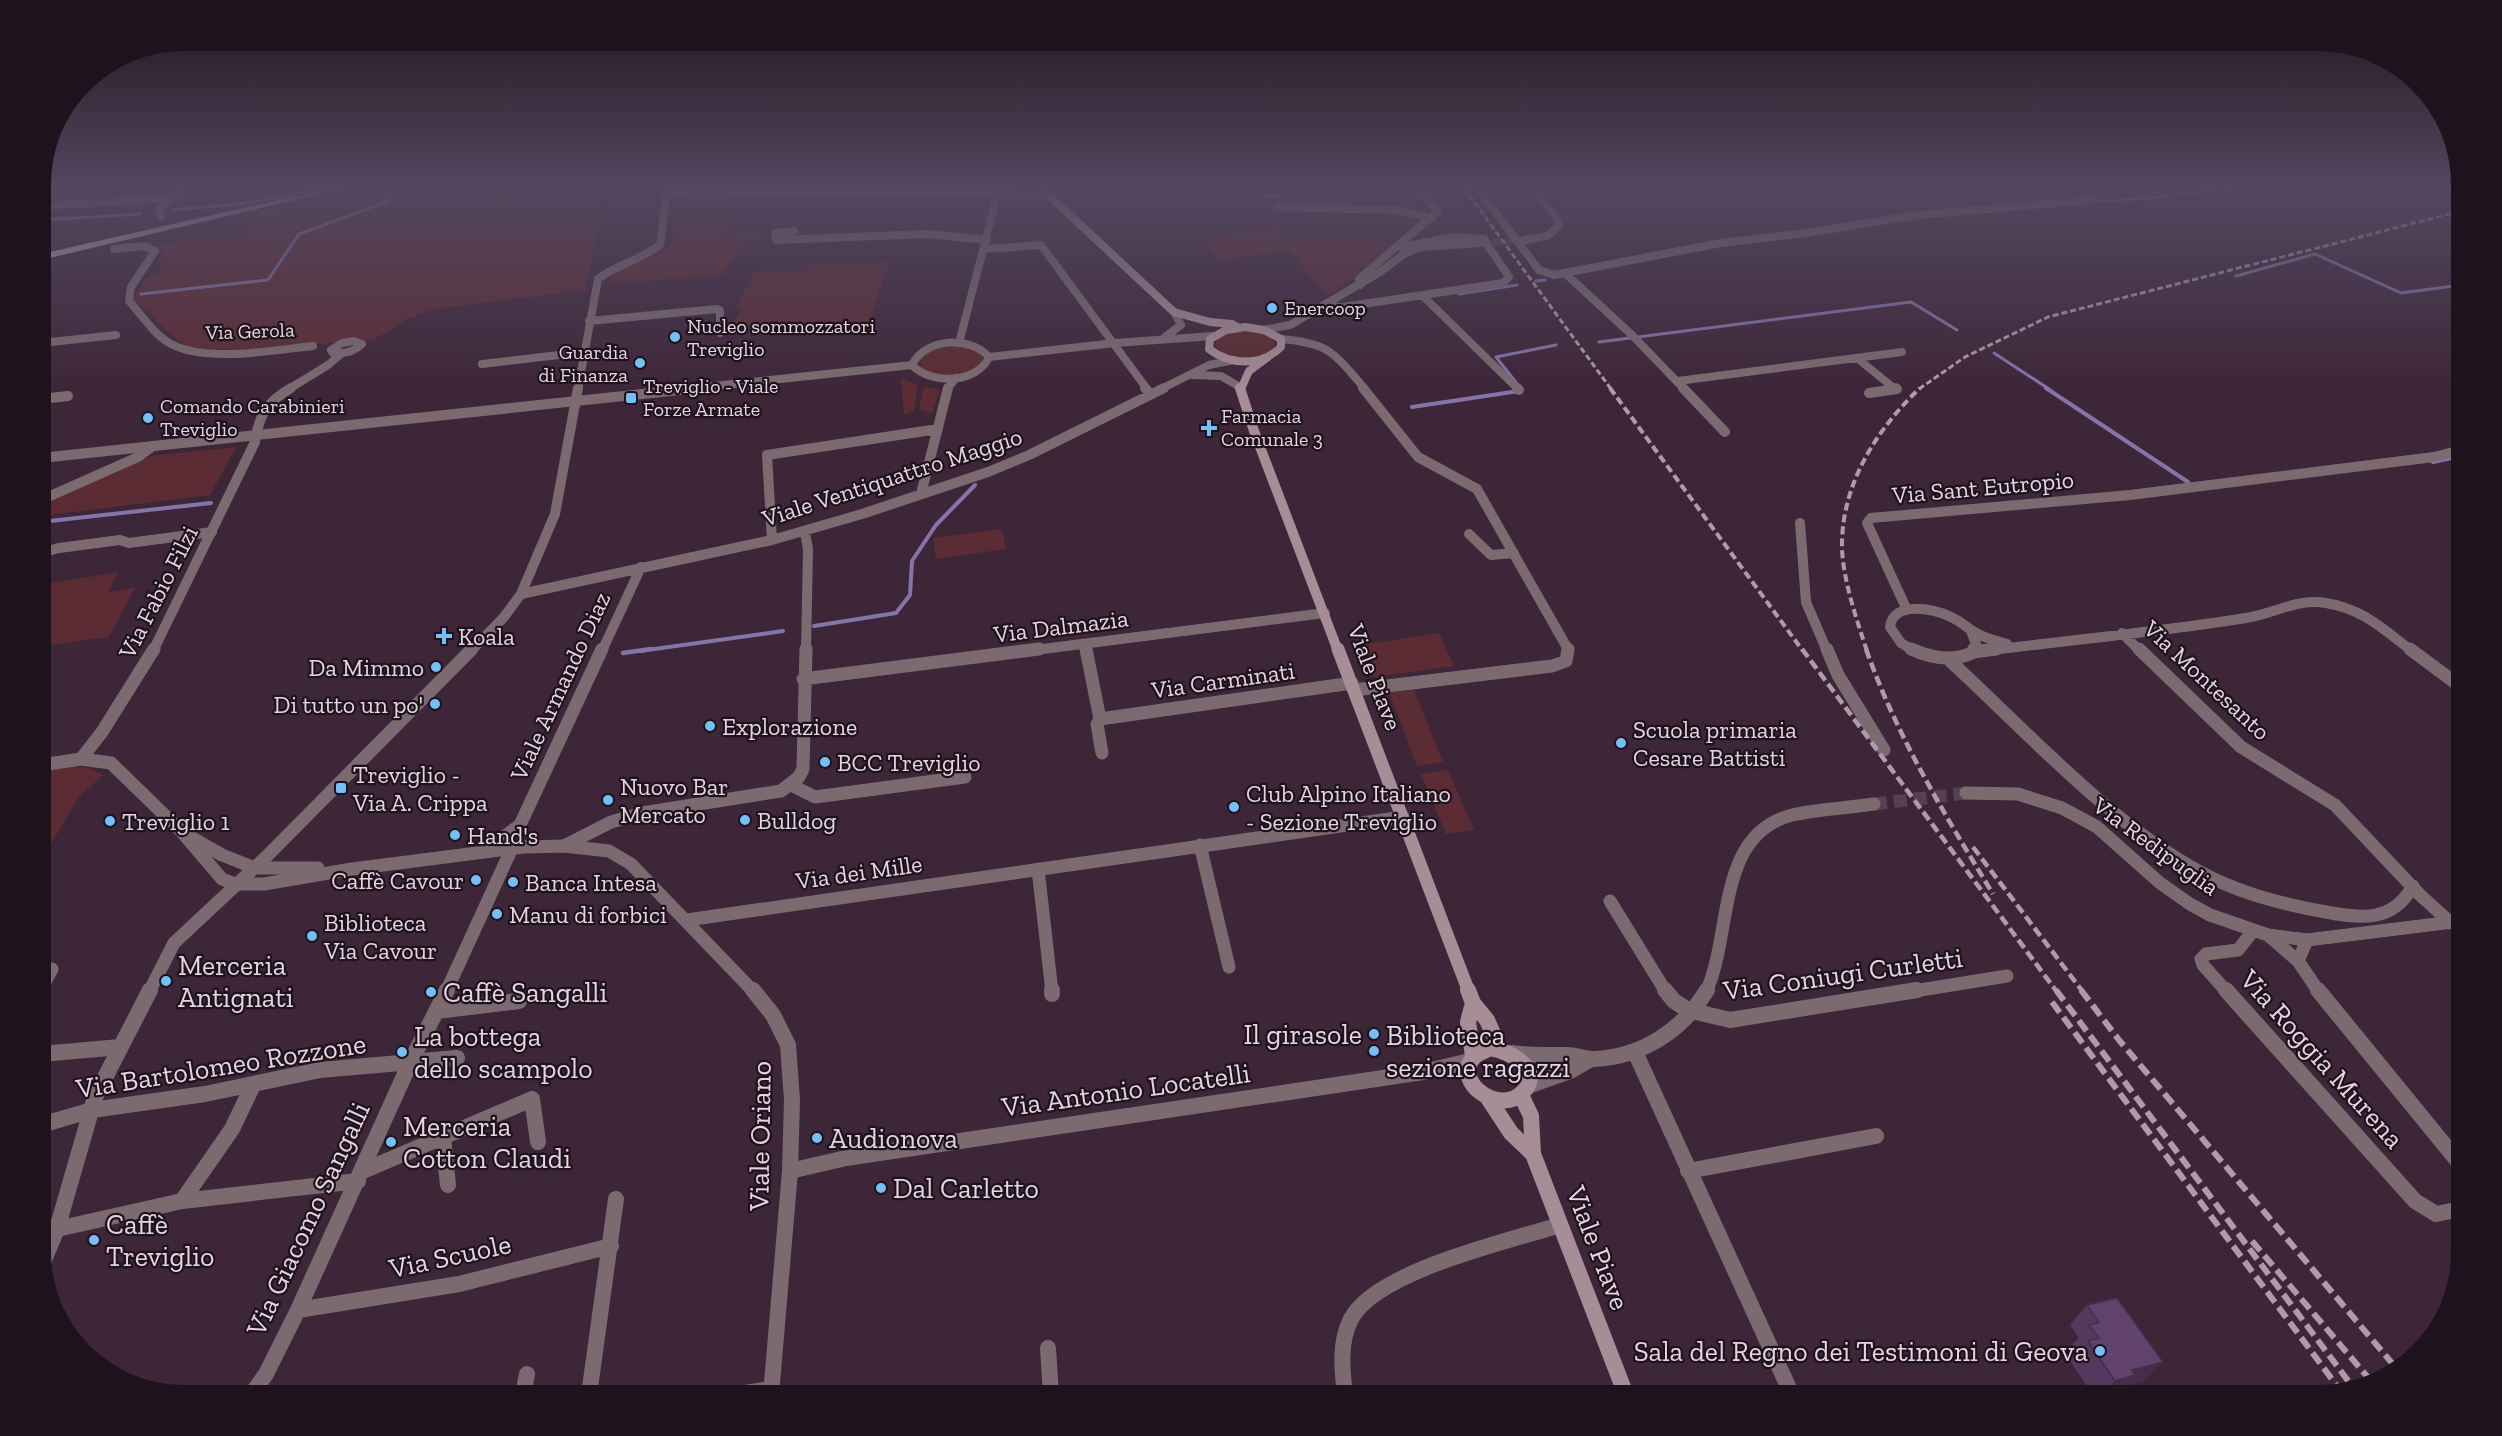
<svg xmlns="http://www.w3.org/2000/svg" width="2502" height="1436" viewBox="0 0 2502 1436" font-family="'Zilla Slab',serif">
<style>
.green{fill:#5b2c33}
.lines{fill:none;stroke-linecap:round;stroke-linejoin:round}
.stream-far2{stroke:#8475a8;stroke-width:3}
.stream-far1{stroke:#8475a8;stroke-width:4}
.stream{stroke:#8475a8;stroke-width:4.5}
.tertiary-tunnel-far1{stroke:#574052;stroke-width:8;stroke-dasharray:8 4;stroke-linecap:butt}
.tertiary-tunnel{stroke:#574052;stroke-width:13;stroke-dasharray:13 7;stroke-linecap:butt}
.minor-far3{stroke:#7b6b71;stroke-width:8}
.minor-far2{stroke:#7b6b71;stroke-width:10}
.minor-far1{stroke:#7b6b71;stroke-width:13}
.minor{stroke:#7b6b71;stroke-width:16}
.tertiary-far3{stroke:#7b6b71;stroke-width:8}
.tertiary-far2{stroke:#7b6b71;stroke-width:10}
.tertiary-far1{stroke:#7b6b71;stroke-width:13}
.tertiary{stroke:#7b6b71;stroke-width:16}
.secondary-far3{stroke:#a68d96;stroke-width:8}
.secondary-far2{stroke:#a68d96;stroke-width:10}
.secondary-far1{stroke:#a68d96;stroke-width:13}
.secondary{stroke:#a68d96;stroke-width:16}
.primary{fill:#c7a7b3;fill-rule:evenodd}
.rail-far3{stroke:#af9caa;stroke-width:3;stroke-dasharray:6 3;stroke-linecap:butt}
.rail-far2{stroke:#af9caa;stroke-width:4;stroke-dasharray:8 4;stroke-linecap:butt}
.rail-far1{stroke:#af9caa;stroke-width:4.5;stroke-dasharray:10 4.5;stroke-linecap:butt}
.rail{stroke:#af9caa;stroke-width:6;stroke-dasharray:13 6;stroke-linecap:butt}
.minor-bridge{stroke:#7b6b71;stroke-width:8}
.wall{fill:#53395e}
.shaded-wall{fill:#442e4c}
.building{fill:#61426d;stroke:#442e4c;stroke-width:1.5}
.poi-dot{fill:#74c0f6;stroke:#1e131c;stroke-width:2}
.labels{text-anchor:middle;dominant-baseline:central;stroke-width:4.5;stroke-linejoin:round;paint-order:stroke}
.far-poi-label{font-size:20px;fill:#e6d5e1;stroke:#1e131c;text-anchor:start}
.far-street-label{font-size:20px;fill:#e6d5e1;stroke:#1e131c}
.street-label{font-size:24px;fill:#e6d5e1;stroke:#1e131c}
.poi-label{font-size:24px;fill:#e6d5e1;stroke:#1e131c;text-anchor:start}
.near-poi-label{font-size:28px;fill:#e6d5e1;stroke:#1e131c;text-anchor:start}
.near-street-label{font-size:28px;fill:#e6d5e1;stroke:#1e131c}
</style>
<rect width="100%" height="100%" fill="#3e2639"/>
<!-- green -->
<path class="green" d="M362 188H604L586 290 433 309 408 319 373 340 241 350 216 351 188 347 173 337 135 300 136 293 148 276 157 275 164 262H157L163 250 158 246 179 241 240 235 257 213Z
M684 196H733L729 201 725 233 761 230 760 240 744 241 722 275 608 284C613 268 655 256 671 246L675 217Z
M1282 226 1289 239 1385 242 1393 245 1366 267 1355 268 1356 271H1362L1327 297 1290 251 1217 260 1201 236Z
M889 262 869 323 757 324 731 328 729 322 734 321 742 308 736 306 755 271H807L810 264Z
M1247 331C1258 332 1272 333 1275 345 1265 363 1227 362 1215 346L1217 339 1232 332Z
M962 346 981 353 983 361C970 378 938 380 922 368L920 360C930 347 947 346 962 346Z
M901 378 918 385 914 410 904 415Z
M924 387 940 389 932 413 919 409Z
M236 447 210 495 41 516V504L150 456Z
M1002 529 1006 549 936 559 933 538Z
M118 572 108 592 135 588 109 637 41 646V585Z
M1439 633 1454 666 1374 677 1360 645Z
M1414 690 1443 762 1417 766 1389 692Z
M63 766 88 768 103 775 78 798 41 861V769Z
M1448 770 1474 830 1446 834 1421 774Z"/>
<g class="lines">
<!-- stream-far2 -->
<path class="stream-far2" d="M2447 189 2461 195
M1265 197 1281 195 1280 188
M2090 201 2139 199 2235 188
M172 210 249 203 324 188
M41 220 141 214
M2236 276 2315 254 2401 293 2461 285
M1536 281 1545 280
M141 294 268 280 299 234 387 202 394 188
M1459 294 1517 285
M1599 342 1911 302 1957 330
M1994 353 2049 389
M1518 385 1496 357 1556 345"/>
<!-- stream-far1 -->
<path class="stream-far1" d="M2046 388 2188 482
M1412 407 1519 391
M2433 462 2461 456
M41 522 211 503
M814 626 896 613 910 595 912 561 936 525 975 485
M640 651 783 631"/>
<!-- stream -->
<path class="stream" d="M623 653 651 649"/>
<!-- tertiary-tunnel-far1 -->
<path class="tertiary-tunnel-far1" d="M1481 243 1521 241"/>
<!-- tertiary-tunnel -->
<path class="tertiary-tunnel" d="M1874 804 1966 793"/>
<!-- minor-far3 -->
<path class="minor-far3" d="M1477 188 1515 238
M667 193H984L1049 196
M41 199 56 188
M41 206 172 198
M1277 207 1397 210 1432 218
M161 217 159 210 183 188
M794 231 775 233 776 240 927 234 987 240
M1521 246 1539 270 1554 275 1721 243 1806 233 1918 215 2092 200
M1400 247 1455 237 1484 239
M114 249 144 246 155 251 131 287 129 301C142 315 154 335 171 344 208 363 273 350 313 346
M985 249 1041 245 1147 389
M1567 275 1633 336 1684 389
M1360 285 1359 279 1438 211 1413 188
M1423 296 1518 389
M1329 306 1343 307 1503 283 1509 277 1489 247
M589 321 717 309 720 310V333
M1281 339C1330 343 1334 353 1365 389
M354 341 362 344C354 352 344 354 333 353L331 350 342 343Z
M41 343 116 335
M959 343 999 188
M1857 358 1895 389
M482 364 584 352
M1193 375 1221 376 1240 387
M1678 381 1902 352
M289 389 328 365 341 354
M578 389 598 279C617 264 641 260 660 245L667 188
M947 389 956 378
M1161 389 1209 365 1234 360"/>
<!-- minor-far2 -->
<path class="minor-far2" d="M1145 388 1150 394
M1363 388 1418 457 1477 489 1569 651
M1517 388 1519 390
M1683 388 1725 432
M1869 393 1897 389 1895 388
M41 399 68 396
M921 494 948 388
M41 500 138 457 153 446
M1800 523 1806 602 1827 651
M805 532 808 549 806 651
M1469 534 1491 555 1514 553
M772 540 767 455 938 429
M41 553 59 548 120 540 129 543 212 532
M521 594 772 540 862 514 988 472 1029 455 1164 388
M1907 610 1867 523 1871 518 2130 495 2434 457 2461 450
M1971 631 1976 644 1973 651
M2122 633 2140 651
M1085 644 1086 651
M153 651 255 442C259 414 267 402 291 388
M471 651 504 617 521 594 555 514 578 388
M602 651 641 567
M1027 651 1325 613
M1914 651 1901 643 1890 627C1893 600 1934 609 1951 617 1961 621 1969 630 1980 635 1988 639 1998 641 2007 644
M1984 651C2071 640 2159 632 2246 618 2274 614 2296 598 2326 603 2363 609 2383 629 2412 651"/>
<!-- minor-far1 -->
<path class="minor-far1" d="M1086 649 1100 719 1352 683
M1827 649 1838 675 1884 750
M1911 649C1931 658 1952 662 1972 653L1974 649
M2139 649 2241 747 2335 805 2420 895 2451 923
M2410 649 2461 687
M1973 652 1996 649
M1948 659C2029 733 2125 841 2225 884 2258 898 2291 906 2326 912 2362 919 2393 922 2413 886
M803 679 1039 649
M1354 690 1552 666 1566 661 1568 649
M1100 719 1097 724 1102 753
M81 759 102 732 154 649
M791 785 815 797 965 777
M1200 845 1229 967
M564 846 611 822 642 813 781 791 799 777 803 769 806 649
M495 850 500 840 520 825 602 649
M1038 869 1052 992
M1610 901 1666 992
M687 920 1403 817
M2268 935 2298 961 2319 992
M2298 961 2307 940
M41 971 52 969 41 989
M149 992 174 943 267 856 472 649
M446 992 512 848
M1908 992 2007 976
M2227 992 2203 965 2201 959 2206 954 2238 950 2253 931"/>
<!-- minor -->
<path class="minor" d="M1052 990V994
M1665 990 1674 1001 1688 1010 1730 1020 1917 990
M2226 990 2415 1201 2436 1214 2461 1209
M2318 990 2461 1165
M437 1011 519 1001
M1635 1052 1792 1395
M41 1054 120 1047
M41 1125 92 1110 205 1094 320 1070 457 1058
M443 1137 448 1185
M363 1171 532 1099 538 1142
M790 1171 846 1158 1423 1072 1470 1061
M1688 1171 1876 1136
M182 1201 232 1129 253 1085
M57 1229 182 1201 358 1181
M42 1265 57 1229 95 1097 150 990
M298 1310 459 1284 611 1246
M1048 1348 1051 1395
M251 1395 266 1374 298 1310 410 1063 447 990
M523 1395 527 1374
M589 1395 616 1199
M732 1395 771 1389
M1345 1395C1342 1370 1339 1342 1351 1319 1376 1271 1509 1241 1560 1225"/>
<!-- tertiary-far3 -->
<path class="tertiary-far3" d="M1521 241 1547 236 1559 226 1557 218 1533 188
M1263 330 1290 325 1380 272 1404 254 1420 247 1481 243
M1165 337 1181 325 1174 312
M989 357 1115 343 1213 336
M912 365C925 338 970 335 989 357
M912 365C931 385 977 384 989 357
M685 389 912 365"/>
<!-- tertiary-far2 -->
<path class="tertiary-far2" d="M41 458 699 388"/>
<!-- tertiary-far1 -->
<path class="tertiary-far1" d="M41 765 81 759 111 763 181 831 222 879 235 884H264L352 869 524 847 564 846 609 851 631 864 754 992
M1966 793 2018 794 2062 808 2097 827 2160 883 2190 904 2210 915 2268 935 2307 940 2461 921
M187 835 222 855 255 868H318
M1706 992C1733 934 1715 835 1792 815 1818 809 1847 808 1874 804"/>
<!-- tertiary -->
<path class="tertiary" d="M753 990 773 1015 788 1045 792 1100 790 1171 771 1395
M1512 1053C1530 1056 1549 1055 1567 1055 1576 1055 1585 1059 1594 1059 1642 1057 1683 1030 1707 990
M1528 1086 1570 1071 1591 1059"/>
<!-- secondary-far3 -->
<path class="secondary-far3" d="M1041 188 1174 312 1210 322 1232 324 1239 328
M1245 327 1264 330 1281 339V347C1261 367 1230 365 1209 349L1210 339 1226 330Z
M1241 389 1249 371 1268 357"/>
<!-- secondary-far2 -->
<path class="secondary-far2" d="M1240 388 1254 431 1338 651"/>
<!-- secondary-far1 -->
<path class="secondary-far1" d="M1338 649 1469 992"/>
<!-- secondary -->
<path class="secondary" d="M1468 990 1473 1003 1487 1020 1500 1049
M1473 1003 1468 1022 1473 1056
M1490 1048C1509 1051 1545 1069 1523 1092 1500 1117 1451 1081 1474 1057 1478 1053 1485 1051 1490 1048Z
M1521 1095 1531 1116 1533 1154 1626 1395
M1488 1098 1511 1133 1533 1154"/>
<!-- primary -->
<path class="primary" d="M331 188H346L41 260V254Z"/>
<!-- rail-far3 -->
<path class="rail-far3" d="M1464 188 1611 389
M1919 389 1965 357 2048 317 2461 211"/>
<!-- rail-far2 -->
<path class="rail-far2" d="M1610 388 1803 651
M1867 651C1857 621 1843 580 1842 548 1841 485 1876 430 1920 388"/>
<!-- rail-far1 -->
<path class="rail-far1" d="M1802 649 2057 992
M1866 649C1897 737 1945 815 1993 894
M1973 847 2083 992"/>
<!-- rail -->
<path class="rail" d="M2056 990 2352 1386
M2081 990 2119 1040 2397 1369
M2052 1002 2340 1390
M2252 1241 2371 1381"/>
<!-- minor-bridge -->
<path class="minor-bridge" d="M1515 238 1521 246
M1484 239 1489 247"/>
</g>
<!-- wall -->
<path class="wall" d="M2087 1305 2144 1381 2124 1387 2116 1395H2093L2070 1361 2078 1353 2072 1345 2079 1338 2070 1325Z"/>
<!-- shaded-wall -->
<path class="shaded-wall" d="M2163 1362 2144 1381 2124 1387 2116 1395H2101L2115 1381 2132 1370Z"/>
<!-- building -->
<path class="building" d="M2117 1298 2163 1362 2132 1370 2135 1375 2115 1381 2088 1341 2099 1338 2089 1325 2099 1323 2087 1305Z"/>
<!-- sky -->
<linearGradient id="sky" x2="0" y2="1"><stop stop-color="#22151f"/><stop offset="0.48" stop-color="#52475f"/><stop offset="1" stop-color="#52475f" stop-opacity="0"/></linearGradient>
<rect width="2502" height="389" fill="url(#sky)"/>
<!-- markers -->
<g class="poi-dot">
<circle cx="1272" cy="308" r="6"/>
<circle cx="675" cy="337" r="6"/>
<circle cx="640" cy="363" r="6"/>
<rect x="625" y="392" width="12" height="12" rx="3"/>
<circle cx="148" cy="418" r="6"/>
<path d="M1206 419h6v6h6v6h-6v6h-6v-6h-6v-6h6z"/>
<path d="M441 627h6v6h6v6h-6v6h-6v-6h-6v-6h6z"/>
<circle cx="436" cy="667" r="6"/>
<circle cx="435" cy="704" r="6"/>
<circle cx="710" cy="726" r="6"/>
<circle cx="1621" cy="743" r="6"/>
<circle cx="825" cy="762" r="6"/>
<rect x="335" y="782" width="12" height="12" rx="3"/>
<circle cx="608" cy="800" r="6"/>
<circle cx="1234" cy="807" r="6"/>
<circle cx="745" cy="820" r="6"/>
<circle cx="110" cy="821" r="6"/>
<circle cx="455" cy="835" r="6"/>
<circle cx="476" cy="880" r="6"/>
<circle cx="513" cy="882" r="6"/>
<circle cx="497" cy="914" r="6"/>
<circle cx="312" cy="936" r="6"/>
<circle cx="166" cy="981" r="6"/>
<circle cx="431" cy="992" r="6"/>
<circle cx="1374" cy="1034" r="6"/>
<circle cx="1374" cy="1051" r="6"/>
<circle cx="402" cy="1052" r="6"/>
<circle cx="817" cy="1138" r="6"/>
<circle cx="391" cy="1142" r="6"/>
<circle cx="881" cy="1188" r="6"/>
<circle cx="94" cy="1240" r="6"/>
<circle cx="2100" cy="1351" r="6"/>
</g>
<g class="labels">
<!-- far-poi labels -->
<g class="far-poi-label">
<text x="1284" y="308">Enercoop</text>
<text x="687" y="326">Nucleo sommozzatori<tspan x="687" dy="23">Treviglio</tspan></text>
<text x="628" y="352" text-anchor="end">Guardia<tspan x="628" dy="23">di Finanza</tspan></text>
<text x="643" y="386">Treviglio - Viale<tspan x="643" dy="23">Forze Armate</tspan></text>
<text x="160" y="406">Comando Carabinieri<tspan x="160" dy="23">Treviglio</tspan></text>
<text x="1221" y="416">Farmacia<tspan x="1221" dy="23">Comunale 3</tspan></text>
</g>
<!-- far-street labels -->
<g class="far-street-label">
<text transform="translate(250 331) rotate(-2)">Via Gerola</text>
</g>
<!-- street labels -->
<g class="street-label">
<text transform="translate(892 477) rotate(-18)">Viale Ventiquattro Maggio</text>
<text transform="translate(1983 487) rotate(-5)">Via Sant Eutropio</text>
<text transform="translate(158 592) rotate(-63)">Via Fabio Filzi</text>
<text transform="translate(1061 626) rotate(-7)">Via Dalmazia</text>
<text transform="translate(1375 677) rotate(69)">Viale Piave</text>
<text transform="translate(1223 680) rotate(-8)">Via Carminati</text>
<text transform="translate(2207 680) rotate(43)">Via Montesanto</text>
<text transform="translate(560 686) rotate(-65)">Viale Armando Diaz</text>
<text transform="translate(2156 846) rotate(36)">Via Redipuglia</text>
<text transform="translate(859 872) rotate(-8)">Via dei Mille</text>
</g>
<!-- poi labels -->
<g class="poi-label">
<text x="458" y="636">Koala</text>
<text x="424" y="667" text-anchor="end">Da Mimmo</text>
<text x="423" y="704" text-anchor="end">Di tutto un po'</text>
<text x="722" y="726">Explorazione</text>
<text x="1633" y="729">Scuola primaria<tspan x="1633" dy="28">Cesare Battisti</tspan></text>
<text x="837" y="762">BCC Treviglio</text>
<text x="353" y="774">Treviglio -<tspan x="353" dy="28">Via A. Crippa</tspan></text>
<text x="620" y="786">Nuovo Bar<tspan x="620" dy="28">Mercato</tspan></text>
<text x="1246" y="793">Club Alpino Italiano<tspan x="1246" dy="28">- Sezione Treviglio</tspan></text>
<text x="757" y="820">Bulldog</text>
<text x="122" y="821">Treviglio 1</text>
<text x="467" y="835">Hand's</text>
<text x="464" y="880" text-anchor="end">Caffè Cavour</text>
<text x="525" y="882">Banca Intesa</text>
<text x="509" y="914">Manu di forbici</text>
<text x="324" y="922">Biblioteca<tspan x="324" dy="28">Via Cavour</tspan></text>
</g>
<!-- near-poi labels -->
<g class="near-poi-label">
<text x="178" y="965">Merceria<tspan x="178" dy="32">Antignati</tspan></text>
<text x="443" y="992">Caffè Sangalli</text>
<text x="1362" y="1034" text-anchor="end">Il girasole</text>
<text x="1386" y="1035">Biblioteca<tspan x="1386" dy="32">sezione ragazzi</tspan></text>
<text x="414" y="1036">La bottega<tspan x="414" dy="32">dello scampolo</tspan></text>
<text x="403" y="1126">Merceria<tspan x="403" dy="32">Cotton Claudi</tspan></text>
<text x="829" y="1138">Audionova</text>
<text x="893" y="1188">Dal Carletto</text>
<text x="106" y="1224">Caffè<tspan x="106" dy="32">Treviglio</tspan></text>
<text x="2088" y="1351" text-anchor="end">Sala del Regno dei Testimoni di Geova</text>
</g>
<!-- near-street labels -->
<g class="near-street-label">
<text transform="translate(1843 974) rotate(-8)">Via Coniugi Curletti</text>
<text transform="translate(2322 1059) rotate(48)">Via Roggia Murena</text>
<text transform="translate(221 1066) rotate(-9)">Via Bartolomeo Rozzone</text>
<text transform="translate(1126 1090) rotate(-8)">Via Antonio Locatelli</text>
<text transform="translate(760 1136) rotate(-89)">Viale Oriano</text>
<text transform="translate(308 1219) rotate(-65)">Via Giacomo Sangalli</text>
<text transform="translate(1598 1248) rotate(69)">Viale Piave</text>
<text transform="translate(450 1256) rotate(-12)">Via Scuole</text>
</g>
</g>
<!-- crop -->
<path d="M0 0H2502V1436H0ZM184 51H2318A133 133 0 0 1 2451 184V1252A133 133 0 0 1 2318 1385H184A133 133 0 0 1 51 1252V184A133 133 0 0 1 184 51Z" fill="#1e131c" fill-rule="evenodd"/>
</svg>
